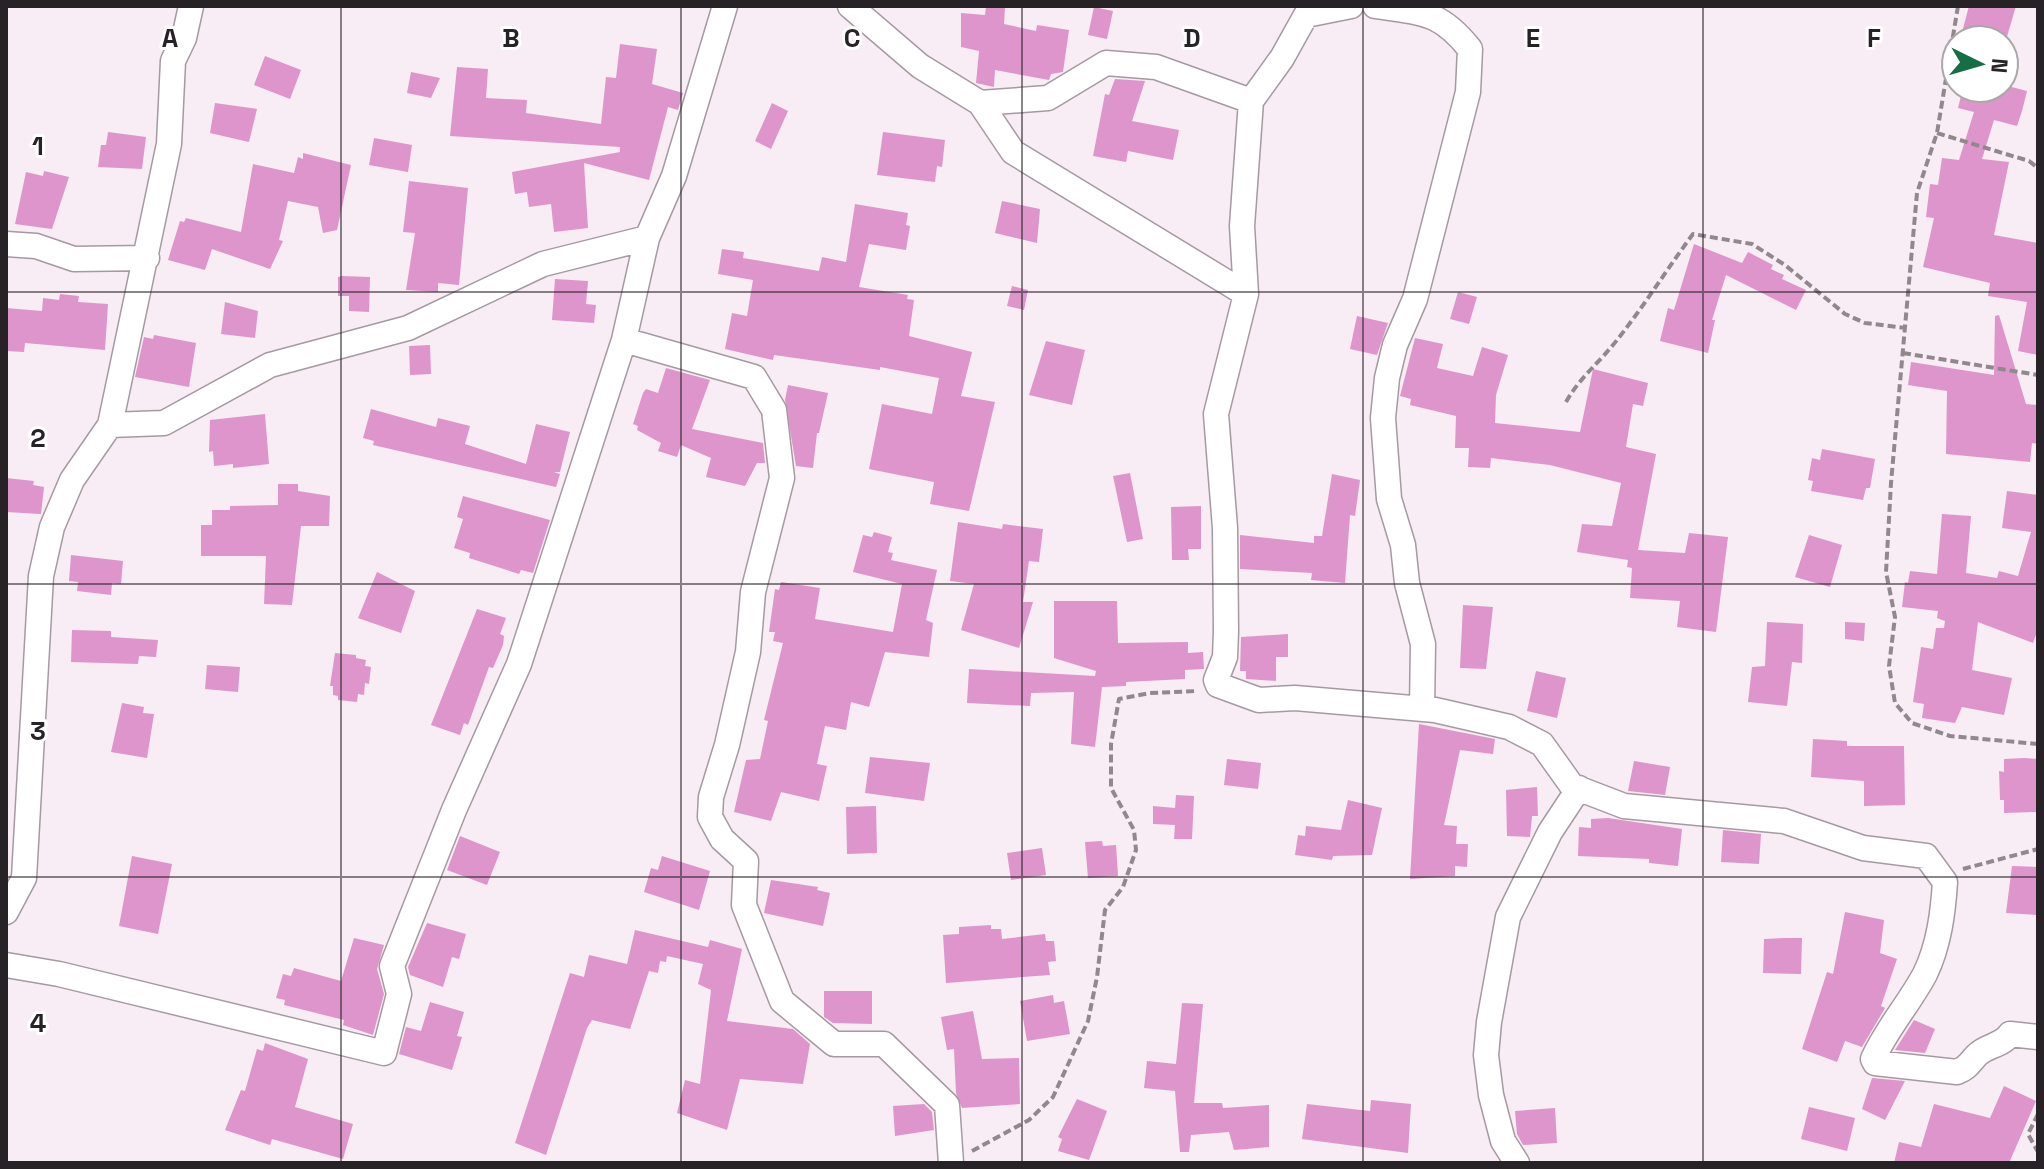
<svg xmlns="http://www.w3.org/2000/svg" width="2044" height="1169" viewBox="0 0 2044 1169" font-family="'Space Grotesk',sans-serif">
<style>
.building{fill:#de95cb}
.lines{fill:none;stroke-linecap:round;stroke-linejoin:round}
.street-casing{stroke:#a59aa2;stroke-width:27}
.path{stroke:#91888e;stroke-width:4;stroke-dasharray:8 4;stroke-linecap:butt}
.street{stroke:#fff;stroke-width:24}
.grid{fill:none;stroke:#272225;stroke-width:2;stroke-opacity:0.55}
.grid-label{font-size:26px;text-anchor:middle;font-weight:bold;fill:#272225;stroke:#fff;stroke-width:6;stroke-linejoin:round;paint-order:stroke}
</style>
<rect width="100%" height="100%" fill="#f8ecf5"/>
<!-- building -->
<path class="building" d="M986 6 1005 7 1004 24 1036 31 1037 25 1069 30 1063 72 1051 74 1049 80 995 70 994 87 976 83 979 51 961 47V13L985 15Z
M1969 6H2016L2006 40H1960Z
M1094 7 1113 11 1107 39 1088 35Z
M620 44 657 49 652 84 683 93 678 110 668 107 649 180 584 163 588 228 554 232 551 204 529 207 527 192 515 194 512 172 620 152V147L450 136 457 67 488 69 486 98 527 100 526 113 601 124 606 77 616 78Z
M265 56 301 70 290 99 254 85Z
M411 72 440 78 431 98 407 93Z
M1115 79 1145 81 1132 121 1179 130 1173 160 1128 151 1126 162 1093 156 1105 94 1109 95Z
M2004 85 2027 91 2022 111 2017 126 1994 120 1982 159 2009 162 1994 235 2038 243V355L2018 351 2027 302 1988 296 1990 283 1923 267 1934 218 1926 217 1930 184 1938 185 1942 158 1959 160 1974 112 1958 108 1963 88Z
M215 103 257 109 249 142 210 133Z
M772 103 788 111 771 149 755 141Z
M108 132 146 137 142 169 98 167 101 145H106Z
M883 132 945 140 942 167 937 166 935 182 877 175Z
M374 138 412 145 408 172 369 165Z
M303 153 351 165 337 230 323 233 318 207 288 201 279 240 283 241 270 269 212 249 205 270 168 260 180 221 184 222 186 218 241 232 253 164 294 173 298 157 303 159Z
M44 171 69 177 52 229 15 224 26 172 43 176Z
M409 181 468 188 459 285 438 283V292L406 290 415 233 403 232Z
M1002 201 1040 209 1037 243 995 233Z
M855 204 908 213 906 225 910 226 906 250 869 244 859 287 908 295 907 299 914 300 909 336 972 352 961 396 995 402 969 511 930 504 934 482 869 469 882 404 932 414 939 378 880 367V370L774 355 773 360 725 349 732 313 747 316 753 280 718 274 722 249 744 252 743 258 819 271 822 257 846 262Z
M1694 244 1742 263 1748 252 1773 265 1771 269 1784 275 1782 279 1806 290 1796 310 1726 275 1712 320H1715L1708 353 1660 341 1668 308 1674 310Z
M342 276 370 277 369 312 349 311V296H338V277Z
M555 279 588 281 586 304 596 305 594 323 552 320Z
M1012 286 1028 290 1024 310 1007 306Z
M1458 292 1477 297 1469 324 1450 319Z
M60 294 79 296 78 302 108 304 105 350 25 343 24 352 6 351V308L42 311 43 298 59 300Z
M225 302 258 311 255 338 221 334Z
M1999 315 2026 404 2038 405V444L2032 443 2030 462 1946 454 1947 391 1908 385 1911 362 1994 375 1995 316Z
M1357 316 1388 323 1377 355 1350 349Z
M154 335 196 343 189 387 135 377 144 337 153 339Z
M1415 338 1443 344 1437 368 1473 376 1482 347 1508 355 1496 395 1495 423 1580 432 1593 369 1648 383 1643 406 1633 404 1626 447 1656 454 1638 550 1685 553 1689 533 1728 537 1716 632 1677 627 1680 601 1630 598 1632 568 1627 567 1628 560 1577 552 1582 524 1612 526 1621 483 1550 465 1491 458 1490 468 1468 467 1469 448H1455L1456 416 1410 405 1411 399 1400 396Z
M1046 341 1085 350 1072 405 1029 395Z
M430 345 431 374 410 375 409 346Z
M666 368 710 380 692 429 763 443 765 463H757L745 486 706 477 711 458 681 445 677 457 658 451 661 443 637 430 638 426 633 424 643 393 646 389 658 393Z
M788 385 828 393 819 433H817L813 468 796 466 785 400Z
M371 409 436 427 438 418 470 426 465 444 526 464 536 424 570 432 560 472H554L560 474 556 487 373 445 374 441 363 438Z
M265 414 269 464 233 468V464L214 466 213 451 209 452 210 420Z
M1822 449 1875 459 1870 488H1866L1863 500 1811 491 1813 481 1808 480 1812 458 1820 460Z
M1130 473 1143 539 1127 542 1113 476Z
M1332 474 1360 480 1355 516 1350 515 1345 583 1311 580 1312 573 1240 569V535L1314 543V536H1322Z
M6 478 34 481 33 485 44 487 41 514 6 512Z
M278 484H298V491L330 496 329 526H301L292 605 264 604 266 556H201V525H212V510H230V506L278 505Z
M2007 491 2038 495V629L2033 643 1978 622 1972 670 2012 678 2004 715 1962 707 1955 723 1922 718 1924 704 1913 702 1921 647 1933 649 1936 628H1944L1945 621 1937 618 1938 611 1902 607 1905 582 1908 583 1910 571 1937 574 1942 514 1971 516 1966 573 1997 578 1999 571 2018 576 2031 532 2002 528Z
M463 496 550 520 533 573 521 570 519 574 469 558 470 553 454 548 463 519 457 517Z
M1201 506V549H1188L1189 560H1172L1171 507Z
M958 522 1002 529 1003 524 1043 529 1039 562 1029 561 1023 602H1033L1019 648 961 630 974 584 950 581Z
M874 532 892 537 888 552 893 553 891 560 937 570 926 620 933 623 929 657 885 652 869 707 851 702 846 730 825 726 817 764 827 766 819 801 781 792 771 821 734 812 746 760 760 759 768 721 764 720 783 643 773 641 775 632H769L775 589 779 590 781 582 820 588 815 619 893 632 902 584 853 572 863 535 872 537Z
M1809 535 1842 545 1830 587 1795 577Z
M71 555 123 561 121 584 112 583 111 595 77 591 78 582 69 581Z
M377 572 415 591 401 633 358 618Z
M1054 601H1117L1118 643 1188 642V653L1203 652 1204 669 1185 670V679L1126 682V686L1102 687 1095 747 1071 744 1074 692 1031 693 1030 706 967 703 969 669 1095 676 1096 671 1054 658Z
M1463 605 1493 607 1486 669 1460 668Z
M477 609 506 618 500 634 504 636 503 645 493 668 489 667 468 725 464 723 460 735 431 725Z
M1767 622 1803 624 1802 663 1792 662 1787 706 1748 702 1752 667 1765 666Z
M1845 622 1865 623 1864 641 1845 639Z
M72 630 111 631V637L158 640 156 657 139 656 138 664 71 662Z
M1288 634V657H1276V681L1246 679V671H1240L1241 637Z
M335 653 356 655V658L366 660 365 666 371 667 369 684 365 683 364 695 358 694 357 702 338 700V696L333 695V686H330Z
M207 665 240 667 238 692 205 689Z
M1536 671 1566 678 1557 718 1527 711Z
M122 703 144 707 143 713 154 714 147 758 111 752Z
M1419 724 1495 739 1493 754 1460 750 1444 825 1457 826 1456 844H1468L1467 867 1455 866V876L1410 879Z
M1813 739 1847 741V746H1904L1905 805 1864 806V781L1811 777Z
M870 757 930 763 924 801 865 793Z
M2024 758 2038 759V812L2004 813V800H2000L1999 771 2004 772V759Z
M1227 759 1261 763 1258 789 1224 785Z
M1634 761 1670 767 1665 795 1628 791Z
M1537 787 1538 816H1532L1530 837 1507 836 1506 790Z
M1176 795 1194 796 1192 839H1174L1175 825 1153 824V806L1175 808Z
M1348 800 1382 808 1372 855 1333 856 1332 860 1295 855 1298 835 1305 836 1306 826 1341 830Z
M876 806 877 853 847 854 846 807Z
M1608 818 1682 829 1678 866 1649 863V859L1578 856 1579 827 1591 828V819Z
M1723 830 1761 834 1759 864 1721 862Z
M460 836 500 852 487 885 447 870Z
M1102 841 1103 846 1116 845 1118 876 1088 878 1085 842Z
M1042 848 1046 875 1011 880 1007 853Z
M132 856 172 864 158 934 119 926Z
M662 856 710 871 699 910 644 892 651 868 658 870Z
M2012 866 2038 867V915L2006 913Z
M771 880 818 887 817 890 830 893 823 926 764 913Z
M1845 912 1884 920 1880 953 1897 959 1881 1006 1885 1008 1862 1047 1845 1041 1837 1062 1802 1049 1827 972 1833 974Z
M427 923 466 934 459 959 452 957 443 987 410 975 408 967Z
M991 925V929H1001L1002 939 1045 934 1046 941H1054L1056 961 1048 962 1050 975 946 983 943 935 959 934V927Z
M635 930 708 947 710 940 742 949 727 1021 793 1029 810 1044 803 1084 740 1079 727 1130 677 1113 685 1080 700 1084 711 990 698 984 703 964 667 956 666 962 660 961 658 973 649 971 630 1029 592 1020 587 1028 546 1155 515 1143 570 973 584 977 589 955 627 964Z
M354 938 384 945 377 969 384 994 373 1035 343 1025 344 1020 284 1005 285 1000 276 998 283 974 291 976 294 968 341 981Z
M1785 938H1802L1801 974 1763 973 1764 939Z
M824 991H872V1024L833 1023 824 1017Z
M1053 995 1054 1003 1064 1001 1070 1034 1027 1041 1020 1001Z
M430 1002 464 1012 457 1036 462 1037 452 1070 399 1054 406 1027 421 1031Z
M1182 1003 1203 1004 1194 1103H1222L1223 1108 1269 1105V1147L1234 1150 1229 1132 1191 1135 1189 1152H1180L1175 1091 1144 1088 1147 1061 1176 1064Z
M973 1011 982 1059 1019 1058 1020 1104 962 1108 956 1093 954 1049 947 1050 941 1017Z
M1914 1020 1935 1029 1925 1053 1895 1050Z
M265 1043 308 1059 295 1107 353 1124 343 1159 272 1139 270 1145 225 1130 241 1090 245 1091 257 1049 263 1051Z
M1872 1078 1905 1081 1885 1120 1862 1109Z
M2004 1086 2036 1101 2009 1163H1894L1899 1142 1921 1147 1934 1104 1990 1118Z
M1077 1099 1107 1111 1089 1160 1058 1151 1062 1139 1058 1137Z
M1371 1100 1411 1104 1408 1153 1302 1139 1307 1104 1370 1111Z
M924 1104 932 1112 934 1130 895 1136 893 1106Z
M1809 1107 1855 1118 1847 1151 1801 1139Z
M1555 1108 1557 1143 1523 1145 1517 1134 1515 1111Z"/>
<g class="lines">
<defs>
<path id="street" d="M850 6 920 66 980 103 1013 152 1246 294
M1351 6 1306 15 1282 58 1251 101 1242 226 1246 294 1216 414 1225 528 1226 631 1225 657 1216 680 1218 685 1259 700 1295 698 1435 710 1509 727 1542 744 1572 786 1624 806 1784 821 1863 848 1926 856 1945 882C1943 913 1939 945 1925 974 1909 1004 1887 1028 1873 1059L1875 1063 1957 1072C1968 1068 1970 1062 1977 1055 1987 1045 2002 1046 2010 1034L2038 1037
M1375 6C1421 13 1439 10 1470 49L1468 92 1415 299 1395 345 1387 378 1383 418 1389 499 1403 545 1407 583 1423 644 1422 709
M980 103 1048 98 1106 63 1156 67 1251 101
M6 244 36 246 74 259 147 258
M624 340 754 377 774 410 782 478 753 592 748 652 727 745 711 797 710 817 722 839 746 861 744 905 782 1001 834 1044H884L947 1105 951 1163
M110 425 164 423 270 365 408 328 543 264 647 238
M6 912 24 878 41 576 52 527 72 480 110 425 169 144 173 61 184 38 191 6
M6 965 59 974 384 1053 399 994 392 966 454 810 519 664 624 340 647 238 674 176 725 6
M1517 1163 1503 1141 1491 1095 1486 1055 1489 1022 1508 917 1550 832 1579 788"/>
</defs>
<!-- street casing -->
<use href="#street" class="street-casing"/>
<!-- path -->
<path class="path" d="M1958 6 1937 133 1917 193 1891 483 1886 572 1895 617 1889 666 1895 703 1912 723 1950 736 2038 744
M1937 133 2029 161 2038 168
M1903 353 2038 375
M1566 402C1580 377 1600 362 1617 340 1644 306 1667 269 1693 234L1752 244 1785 265 1845 314 1865 323 1905 328
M1963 869 2038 849
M2038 1114 2028 1134 2038 1152
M972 1151 1029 1120 1053 1097 1088 1021 1097 977 1105 910 1123 887 1136 850 1134 830 1111 788V744L1119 699 1150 693 1197 691"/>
<!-- street -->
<use href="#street" class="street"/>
</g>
<!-- grid -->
<path class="grid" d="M341 6V1163M681 6V1163M1022 6V1163M1363 6V1163M1703 6V1163M6 292H2038M6 584H2038M6 877H2038"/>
<g class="grid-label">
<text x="170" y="47">A</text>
<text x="511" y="47">B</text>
<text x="852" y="47">C</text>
<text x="1192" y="47">D</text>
<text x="1533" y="47">E</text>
<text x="1874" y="47">F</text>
<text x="38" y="155">1</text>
<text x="38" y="447">2</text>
<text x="38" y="740">3</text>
<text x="38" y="1032">4</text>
</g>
<!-- border -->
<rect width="2044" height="1169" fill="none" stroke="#272225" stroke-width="16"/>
<!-- north arrow -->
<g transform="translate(1980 64) rotate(95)"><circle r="38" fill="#ffffff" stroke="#a9a7a8" stroke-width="2"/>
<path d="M0-6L14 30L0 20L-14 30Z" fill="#147044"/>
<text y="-12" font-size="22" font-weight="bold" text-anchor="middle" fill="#272225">N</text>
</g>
</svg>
